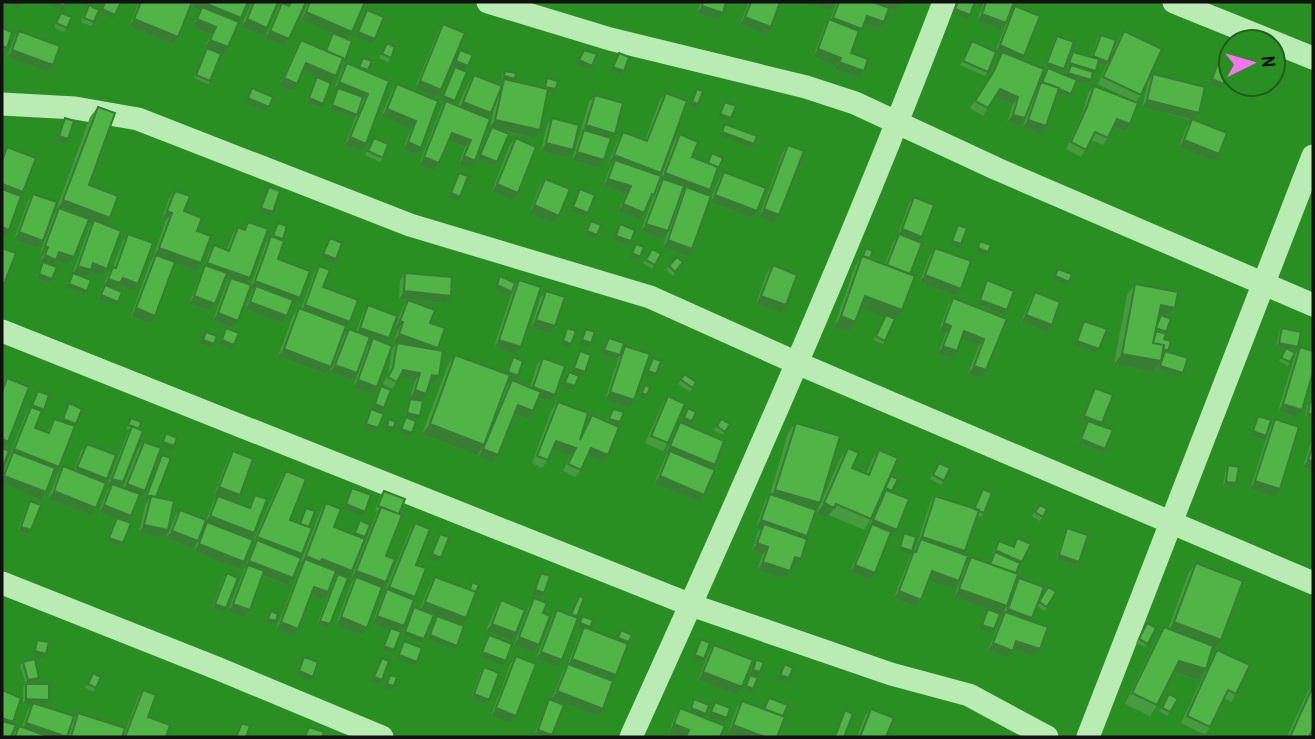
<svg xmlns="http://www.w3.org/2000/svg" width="1315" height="739" viewBox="0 0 1315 739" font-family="'Archivo Narrow',sans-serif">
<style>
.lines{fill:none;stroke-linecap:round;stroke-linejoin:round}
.minor{stroke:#b8ecb2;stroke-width:23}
.wall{fill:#459b3d}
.shaded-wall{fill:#387e32}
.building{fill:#50b447;stroke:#387e32;stroke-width:2}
</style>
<rect width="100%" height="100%" fill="#2a8f23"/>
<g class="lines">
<!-- minor -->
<path class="minor" d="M488 2 610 39 806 87 855 103 997 169 1313 305
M1174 2 1313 58
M2 104 75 108 138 119 410 225 650 297 797 363 1313 583
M2 331 691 605 891 674 969 695 1047 737
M2 583 219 669 382 737
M631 737C741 494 849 251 944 2
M1088 737 1313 156"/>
</g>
<!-- wall -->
<path class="wall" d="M77 2H94L91 6 94 22 91 26 81 22 88 6Z
M139 2H192L178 37 173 44 129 26Z
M194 2H248L223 55 217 52 210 81 208 84 194 78 207 48 205 47 211 34 192 27 200 10 192 7Z
M252 2H278L262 35 241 27Z
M289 2H306L289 39 284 46 265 38 277 10 282 3 288 5Z
M308 2H365L347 39 342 64 341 63 331 82 320 107 306 102 317 77 303 71 292 91 279 86 296 48 301 40 325 50 333 33 301 20Z
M701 2H726L718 20 697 13Z
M749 2H780L766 34 740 24Z
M837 2H902L896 11 889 8 884 22 879 29 864 24 857 36 851 53 859 78 834 69 836 66 813 57 824 27 829 19 830 20Z
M984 2H1014L1006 23 1001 30 977 21Z
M1015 6 1021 60 1037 87 1041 82 1048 68 1066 75 1069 67 1067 66 1070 55 1073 52 1091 57 1098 38 1101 35 1105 66 1098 63 1088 84 1076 80 1069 97 1058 93 1041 134 1023 127 1030 105 1025 118 1020 126 1007 122 1013 104 995 97 983 116 970 108 989 79 1000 55 996 53 985 76 960 65 972 41 995 52 1010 14Z
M61 13 67 28 64 32 54 27Z
M443 24 441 90 436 97 415 88 438 32Z
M19 31 53 65 48 72 7 57 14 38Z
M1124 31 1141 95 1136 102 1130 124 1125 131 1113 127 1108 138 1103 145 1091 140 1081 157 1066 149 1082 115 1088 93 1094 86 1135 102 1098 84 1119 38Z
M1057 36 1064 69 1062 72 1045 66 1054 40Z
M387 43 391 58 388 62 379 58Z
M363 58 367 72 389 81 361 151 345 145 356 116 355 118 329 109 337 90 334 89 342 70 347 63 357 68Z
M455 67 453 104 458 106 469 82 474 75 500 86 503 80H502V75L505 71 513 81 543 88 545 82 547 78 556 89 554 93 548 92 534 138 499 130 494 166 478 158 491 128 490 127 496 101 487 118 470 168 459 164 465 147 449 141 439 163 434 171 419 165 441 108 445 102 441 100Z
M1153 74 1199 113 1194 120 1219 154 1214 161 1179 147 1187 126 1192 120 1142 107 1148 82Z
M397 84 438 101 416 155 403 149 411 129 381 116 392 91Z
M666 93 659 176 657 186 661 180H660L674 142 680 134 692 157 707 163 712 153 719 168 710 190 707 194 687 256 663 247 681 194 685 190 683 189 662 239 641 231 654 195 649 202 639 220 618 211 626 194 603 186 610 168 613 163 609 162 618 140 623 132 645 141 660 100Z
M595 95 615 134 610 140 604 160 599 168 572 160 579 137 581 133H580L589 102Z
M98 107 89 185 106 225 107 269 102 276 90 272 73 273 89 228 92 224 87 223 74 257 69 265 56 260 52 265V279L50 283 36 278 42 264 40 262 43 255 40 254 54 215 57 211H56L90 117Z
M552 118 573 150 568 158 541 151 547 125Z
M374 138 383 158 380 162 365 155Z
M516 138 513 200 492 191 510 145Z
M788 145 779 215 774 223 759 217 783 152Z
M724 172 757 211 752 218 710 202 719 179Z
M545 179 559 216 554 223 529 213 540 186Z
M175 191 184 211 197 231 196 271 175 263 150 323 131 316 150 263 155 255H154L166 220 162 219 169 198Z
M33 194 43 241 37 248 14 240 28 201Z
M914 197 922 237 919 241 910 274 902 310 894 321 885 341 883 344 873 340 885 317 861 308 848 332 834 327 855 266 861 258 863 252 866 248 870 258 885 264 894 241 897 237 909 204Z
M248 222 247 284 251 285 266 243 272 236 278 223 282 240 278 259 295 305 291 304 282 323 245 309 253 290 250 289 233 328 213 320 226 285 229 280 225 279 215 304 210 311 189 304 209 253 214 245 227 250 233 234 238 227 243 229Z
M128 234 138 284 133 291 119 285 116 290V305L98 299 108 274 113 267 123 241Z
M935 248 961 289 955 296 920 282 930 255Z
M652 249 661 254 652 269 643 263Z
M683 262 673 276 666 270 669 266Z
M773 265 781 313 756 303 767 273Z
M319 266 323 287 346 328 331 367 326 374 278 356 293 316 299 308 301 309 314 274Z
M405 273 445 303 408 300 430 323 437 350 433 384 429 383 421 401 417 419 405 416 408 403 410 399 420 401 410 398 415 381 399 378 392 389 383 384 388 375 392 350 397 343H399L394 341 398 330 395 328 403 307 408 300 399 299 400 280Z
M519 280 516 355 494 347 514 287Z
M1135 284 1168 318 1164 339 1168 352 1180 377 1158 370 1160 363 1153 372 1114 364 1127 295Z
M546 291 550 334 531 327 540 298Z
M1035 292 1052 325 1047 332 1021 322 1030 300Z
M953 298 1007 319 980 378 968 373 979 346 961 339 952 358 938 353 946 333 939 331 948 306Z
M368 305 389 338 385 343 372 394 353 387 368 346 372 341 369 340 357 373 352 380 330 372 344 336 349 329 356 332 363 313Z
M1282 328 1298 347 1295 350 1288 349 1290 362 1288 366 1279 361 1286 348 1276 346 1279 332Z
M609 338 621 351 625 346 629 408 605 399 619 357 617 359 602 354 606 342Z
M1300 347 1302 410 1297 417 1278 411 1295 355Z
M455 355 506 374 511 361 513 357 518 376 515 380 509 377 498 408 506 387 512 380 530 387 537 365 543 358 555 395 550 402 538 398 533 411 528 419 515 414 498 455 493 463 478 457 481 449 477 455 422 434 448 365Z
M682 378 696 382 690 392 678 384Z
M1095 388 1103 453 1078 443 1087 422 1082 420 1093 392Z
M38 391 41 413 35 428 47 432 54 419 61 421 69 403 76 424 59 467 54 474H53L46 492 41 500 2 484V475L8 459 26 414 31 407Z
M668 396V443L663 451 645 443 663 404Z
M558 402 582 431 592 415 607 421 610 413 613 409 618 426 608 455 603 462 587 456 581 470 575 477 563 471 570 456 553 449 548 460 542 468 532 463 552 409Z
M1310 402 1313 418 1305 417 1307 406Z
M131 418 141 422 123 482 120 487 123 488 138 449 144 442 145 491 140 498H138L131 516 127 522 123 543 120 547 107 541 116 519 99 512 107 491 110 487 107 486 127 434 130 430 126 429Z
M721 419 730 424 723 435 714 430Z
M1275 419 1280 489 1275 497 1250 489 1270 427Z
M680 422 715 465 712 468 699 502 654 483 667 454H665L675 430Z
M796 423 815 510 806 538 801 559 795 566 792 565 785 578 757 570 763 554 752 551 758 532 761 529 756 527 765 501 770 494 788 433Z
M1313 440V471L1303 467 1310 445Z
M87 444 107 479 105 483 96 508 91 515 48 499 58 474 63 466 74 471 81 451Z
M848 448 852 468 866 474 872 460 879 450 887 482 892 492 897 530 892 537 890 536 870 580 850 572 869 528H868L880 500 871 519 864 530 829 515 827 518 816 514 840 459Z
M233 451 240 495 235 502 248 507 255 495 251 539 244 562 239 569 194 551 202 529 206 524 205 523 213 503 218 496 214 495 228 459Z
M162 455 156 497 162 538 139 532 146 503 148 500 144 499 160 459Z
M939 463 944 481 941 485 930 479Z
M1228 465 1236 483 1234 487 1223 485 1226 469Z
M286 471 290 520 299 523 306 508 309 527 300 557 293 578 288 585 263 576 250 610 244 617 228 611 254 545 252 544 281 478Z
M983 489 984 513 981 517 977 515 963 555 959 581 954 589 929 579 921 600 916 607 894 598 909 559 917 545 930 503 935 496 973 508Z
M384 491 399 514 386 556V582L381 589 362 635 336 625 351 584 354 579 351 578 376 515 378 511 375 510 381 494Z
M30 501 28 534 18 530 28 504Z
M326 503 334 527 353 535 360 520 365 537 347 579 330 624 327 628 317 624 335 578 337 575 335 574 323 600 311 595 293 636 276 629 302 564H300L321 510Z
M1040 505 1047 509 1040 521 1032 516Z
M180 510 192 549 166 538 175 517Z
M415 523 416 565 415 597 404 626 401 632 391 653 381 650 390 630 372 623 410 530Z
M1067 528 1079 562 1077 565 1056 559 1065 532Z
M1017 538 1022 562 1019 565 1016 573 1014 585 1019 578 1032 618 1030 621 1035 657 1013 649 1008 658 988 650 1006 607 1001 614 954 597 966 565 971 557 989 564 994 554 992 553 999 541 1013 547Z
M1196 563 1213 651 1212 650 1206 669 1198 680 1174 672 1157 705 1150 716 1125 704 1157 638 1164 627 1168 629 1188 574Z
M227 573 223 612 212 608 224 577Z
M435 577 468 589 472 582 454 649 428 639 435 620 437 616 434 615 424 639 422 643 403 635 412 611 414 607 420 609 430 584Z
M1048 587 1047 607 1045 611 1037 606Z
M579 596 562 660 557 667 536 659 552 618 557 610 570 615Z
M534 598 543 613 539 645 534 653 514 645 529 606Z
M501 600 511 641 486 631 496 608Z
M582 616 589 629 616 640 621 630 629 642 612 681 603 709 598 716 552 699 563 671 568 664 579 635 583 629 577 627Z
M1147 623 1148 644 1145 647 1136 643Z
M714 645 742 687 737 695 698 680 709 652Z
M1217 650 1236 694 1231 702 1224 698 1210 727 1205 735 1181 723 1212 658Z
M516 656 510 723 491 716 511 663Z
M23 662 39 678 37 681 27 684 49 700 47 703H34L74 716 67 737H12L19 726 22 727 28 710 33 703H23V687L26 684 20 666Z
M484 667 486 704 471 698 481 671Z
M93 673 96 688 93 692 85 688Z
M1313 684V734L1311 733 1309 737H1287L1308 691Z
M143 690 148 717 166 737H123L138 697Z
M1169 694 1178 699 1167 716 1159 711Z
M769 698 777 737H741L728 732 737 708 742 701 763 709Z
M549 699 552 735 551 737H545L535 733 547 703Z
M694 699 703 717 720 737H684L669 731 675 716 680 708 688 711Z
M871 709 886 737H857L865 716Z
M78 713 122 737H68L73 720Z"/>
<!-- shaded-wall -->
<path class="shaded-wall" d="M11 2H14L21 4 18 8 9 5Z
M77 2H94L90 7Z
M195 2H202L241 18 236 25 202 7 200 10 192 7Z
M807 2H832L834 3 829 10Z
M872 2H897L902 4 896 11Z
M55 3 64 6 62 10 53 6Z
M702 6 723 13 718 20 697 13Z
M102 9 115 15 113 18 100 13Z
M955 9 970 15 967 19 952 13Z
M306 12 352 32 347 39 301 20Z
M982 14 1006 23 1001 30 977 21Z
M867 16 884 22 879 29 862 23Z
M745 17 771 27 766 34 740 24Z
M833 18 862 29 857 36 828 25Z
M134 19 178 37 173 44 129 26Z
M197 19 216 27 211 34 192 27Z
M247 19 267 28 262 35 241 27Z
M270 31 289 39 284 46 265 38Z
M358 32 375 39 372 43 355 36Z
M210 40 228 47 223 55 205 47Z
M1000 45 1024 56 1019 63 1002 52 1000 55 994 53Z
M818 49 841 58 836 66 813 57Z
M12 50 53 65 48 72 7 57Z
M1093 56 1108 62 1105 66 1090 59Z
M579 60 592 66 590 69 577 64Z
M456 61 468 66 465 70 453 65Z
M839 62 864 71 859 78 834 69Z
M306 63 336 76 331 83 301 70Z
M1047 63 1064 69 1062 72 1045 66Z
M1069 63 1096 71 1093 74 1070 67 1071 65 1069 67 1067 66Z
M613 67 624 71 621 75 611 71Z
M1068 73 1091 80 1088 84 1065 77Z
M504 76 515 79 513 82 502 80Z
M284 78 297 84 292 91 279 86Z
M1212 79 1223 84 1221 88 1209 83Z
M420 81 441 90 436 97 415 88Z
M339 82 368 94 362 101 334 89Z
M1042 82 1071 94 1069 97 1039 86Z
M545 87 556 89 554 93 543 91Z
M1000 89 1018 97 1013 104 995 97Z
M443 96 455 101 452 105 441 100Z
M248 98 269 107 266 111 245 102Z
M309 98 323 104 320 107 306 102Z
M1147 100 1199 113 1194 120 1142 107Z
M463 102 491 113 486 120 457 109Z
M692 102 698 104 696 108 690 105Z
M332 105 357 115 355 118 329 109Z
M387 109 416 121 411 129 381 116Z
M720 114 731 118 729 121 718 117Z
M1013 115 1025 118 1020 126 1007 122Z
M1117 119 1130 124 1125 131 1112 126Z
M495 120 540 130 534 138 490 127Z
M1028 120 1046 126 1041 134 1023 127Z
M586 125 615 134 609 141 584 130 580 133Z
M722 132 754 144 751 147 719 135Z
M452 133 471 140 465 147 447 140Z
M59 136 68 139 65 143 56 140Z
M350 137 366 144 361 151 345 145Z
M1184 140 1219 154 1214 161 1179 147Z
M408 142 421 148 416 155 403 149Z
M546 143 573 150 568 158 541 151Z
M577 152 604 160 599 168 572 160Z
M480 155 497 162 494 166 478 158Z
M614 155 661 173 656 180 615 160 613 163 609 162Z
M464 156 475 161 470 168 459 164Z
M424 157 439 163 434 171 419 165Z
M665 173 710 190 704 197 686 187 685 190 660 180Z
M608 179 631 186 626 194 603 186Z
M2 184 23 192 18 199 2 193Z
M497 184 518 193 513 200 492 191Z
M451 193 460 197 457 201 448 197Z
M715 195 757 211 752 218 710 202Z
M63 200 110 218 103 229 94 220 92 224 58 212 59 208 57 211H56Z
M623 204 644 213 639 220 618 211Z
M534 205 559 216 554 223 529 213Z
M573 207 588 213 585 217 570 211Z
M261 208 273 212 270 216 259 211Z
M764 209 779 215 774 223 759 217Z
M167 211 172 213 166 220 162 219Z
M646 224 668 231 662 239 641 231Z
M2 227 9 230 4 237 2 236Z
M902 229 922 237 917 244 899 234 897 237Z
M587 231 597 235 595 238 585 234Z
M19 232 43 241 37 248 14 240Z
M616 236 631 241 629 245 613 240Z
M668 240 692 249 687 256 663 247Z
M952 241 961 244 959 248 949 244Z
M45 246 48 247 43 255 40 254Z
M159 248 201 263 196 271 154 255Z
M978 248 988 252 986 256 975 252Z
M59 252 74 257 69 265 56 260 51 267 40 262 45 255Z
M632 253 640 257 638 260 629 257Z
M323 254 336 259 334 263 321 258Z
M93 263 107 269 102 276 90 272 86 278 73 273 78 266Z
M207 263 250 278 245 286 231 278 229 280 203 271Z
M39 274 52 279 50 283 36 278Z
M925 275 961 289 955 296 920 282Z
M1055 276 1069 282 1067 285 1053 280Z
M123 278 138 284 133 291 119 285 115 291 103 286 108 279Z
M255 281 300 298 295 305 255 290 256 286 253 290 250 288Z
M69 284 87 291 84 294 66 288Z
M497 285 512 292 509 295 494 289Z
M404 291 451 296 445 303 399 299Z
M101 295 118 302 116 305 98 299Z
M194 296 215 304 210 311 189 304Z
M761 296 786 305 781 313 756 303Z
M865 296 902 310 895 321 858 307Z
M980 300 1007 310 1004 314 977 304Z
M250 302 287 316 282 323 245 309Z
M305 305 350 322 344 329 300 312Z
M1161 305 1175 308 1167 318 1153 316Z
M136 308 155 316 150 323 131 316Z
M218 313 238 321 233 328 213 320Z
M1026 315 1052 325 1047 332 1021 322Z
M841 316 855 322 848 332 834 327Z
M536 320 555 326 550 334 531 327Z
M400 321 403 322 398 330 395 328Z
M944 323 951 326 946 333 939 331Z
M360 328 389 338 383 346 373 338 372 341 355 335Z
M964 331 984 339 979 346 959 338Z
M399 334 438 348 433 356 394 341Z
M203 340 214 344 212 347 200 343Z
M222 340 234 345 232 349 219 344Z
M499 340 521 347 516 355 494 347Z
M582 340 591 343 588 347 579 344Z
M563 341 571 344 569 348 560 345Z
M1077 341 1099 349 1096 353 1074 344Z
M1279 343 1298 347 1295 350 1276 346Z
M943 346 957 351 952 358 938 353Z
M284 349 331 367 326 374 278 356Z
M604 350 620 355 617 359 602 354Z
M1122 354 1161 361 1153 372 1114 364Z
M335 365 357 373 352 380 330 372Z
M974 366 986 370 980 378 968 373Z
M1160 366 1183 373 1180 377 1158 370Z
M574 368 585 372 583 376 572 372Z
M403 370 420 373 415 381 398 378Z
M648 371 656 374 653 377 645 374Z
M508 372 518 376 515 380 506 376Z
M432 375 439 376 433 384 426 382Z
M358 380 377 387 372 394 353 387Z
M565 383 575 386 573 390 563 387Z
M533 387 555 395 550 402 528 394Z
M415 390 426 394 421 401 410 398Z
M610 392 634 400 629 408 605 399Z
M642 393 647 395 644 399 639 397Z
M375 404 384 408 381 412 372 408Z
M1283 404 1302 410 1297 417 1278 411Z
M518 405 533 411 528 419 513 413Z
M407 413 420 416 417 419 405 416Z
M1308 414H1313V418L1305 417Z
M1084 416 1102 423 1100 427 1082 420Z
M684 418 692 421 690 425 682 421Z
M63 419 76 424 74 428 60 423Z
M609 419 620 422 618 426 607 423Z
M366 424 378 428 376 432 363 427Z
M430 424 484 445 477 455 422 434Z
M387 426 393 428 391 432 384 430Z
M401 429 412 433 409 436 399 433Z
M1253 431 1266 436 1263 439 1250 435Z
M2 439 8 442 2 449Z
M1081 439 1105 449 1103 453 1078 443Z
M556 441 576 448 570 456 551 449Z
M163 442 174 446 171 450 160 446Z
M670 446 715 465 709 472 670 451 667 454H665Z
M591 448 608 455 603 462 586 456Z
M14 449 59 467 54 474 11 457 13 452 9 456Z
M483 449 498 455 493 463 478 457Z
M1308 460 1313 461V471L1303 467Z
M77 467 107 479 102 487 72 475Z
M4 476 46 492 41 500 2 484V479Z
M660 476 704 495 699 502 654 483Z
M112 479 123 482 118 490 112 484 110 487 107 486Z
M1255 481 1280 489 1275 497 1250 489Z
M1226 482 1236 483 1234 487 1223 485Z
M127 484 145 491 140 498 122 491Z
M219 487 240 495 234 503 214 495Z
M775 490 820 503 812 514 768 501Z
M54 491 96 508 91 515 48 499Z
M147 495 150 497 148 500 144 499Z
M824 503 834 508 827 518 816 514Z
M346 504 365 512 362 515 343 508Z
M104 505 131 516 126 523 99 512Z
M210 516 254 533 249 541 205 523Z
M761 520 807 536 802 543 764 524 761 529 756 527Z
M873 520 897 530 892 537 870 528 872 524 869 528H868Z
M144 525 168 530 162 538 139 532Z
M21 527 31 530 28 534 18 530Z
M172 531 198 541 192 549 166 538Z
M257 537 302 554 297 562 257 540 254 545 252 544Z
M922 537 965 551 960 558 921 539 917 544Z
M109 538 123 543 120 547 107 541Z
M757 543 768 547 763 554 752 551Z
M199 544 244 562 239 569 194 551Z
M900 547 912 551 910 554 897 550Z
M432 554 441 558 438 562 429 558Z
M1059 555 1079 562 1077 565 1056 559Z
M306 556 322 559 352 571 347 579 317 567 305 559 302 564H300Z
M795 557 801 559 795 566 789 564Z
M249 561 293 578 288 585 246 569 248 565 245 569 244 568Z
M763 562 790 571 785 578 757 570Z
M855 565 875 573 870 580 850 572Z
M356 571 386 582 381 590 356 577 354 579 351 578Z
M932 571 959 581 954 589 926 579Z
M314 587 328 592 323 600 309 594Z
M389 587 415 597 410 604 387 589 384 594Z
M959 589 1007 606 1001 614 954 597Z
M535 590 544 593 541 597 532 594Z
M899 591 921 600 916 607 894 598Z
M425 602 466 618 461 625 420 610Z
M215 604 226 608 223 612 212 608Z
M233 604 250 610 244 617 228 611Z
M1008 609 1032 618 1027 626 1005 612Z
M377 616 404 626 399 634 372 623Z
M341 617 367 628 362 635 336 625Z
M268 619 276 621 273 625 266 622Z
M320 621 330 624 327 628 317 624Z
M281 622 298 629 293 636 276 629Z
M1174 622 1221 640 1213 651 1166 633Z
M580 623 590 627 588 631 577 627Z
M492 624 516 633 511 641 486 631Z
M982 625 994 629 991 633 980 628Z
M405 632 424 639 422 643 403 635Z
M430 635 457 646 454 649 428 639Z
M519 637 539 645 534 653 514 645Z
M618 638 629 642 626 646 616 642Z
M1016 641 1040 649 1035 657 1011 648Z
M993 643 1013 651 1008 658 988 650Z
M384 646 394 650 391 653 381 650Z
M35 651 46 654 43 658 32 655Z
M482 652 506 661 503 665 480 656Z
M541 652 562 660 557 667 536 659Z
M399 655 417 662 414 665 396 658Z
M695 655 704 659 701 662 692 659Z
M572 659 616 675 611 683 567 666Z
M1179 661 1206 669 1198 680 1172 671Z
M753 670 760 672 757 676 750 673Z
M299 671 313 677 310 680 297 675Z
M703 672 742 687 737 695 698 680Z
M780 675 789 678 786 682 778 679Z
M374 677 382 680 379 684 372 681Z
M39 678 37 681 25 684 28 680Z
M387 684 394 686 391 690 384 687Z
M746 686 753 689 751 692 744 689Z
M557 691 603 709 598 716 552 699Z
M474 694 489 700 486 704 471 698Z
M26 699 49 700 47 703H23Z
M496 708 516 716 510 723 491 716Z
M691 708 706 714 703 717 688 711Z
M711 712 727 718 724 722 708 716Z
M2 718 13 722 8 729 2 727Z
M26 723 67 737H41L21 731Z
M674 724 689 730 684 737 669 731Z
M733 725 765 737H741L728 732Z
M538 730 552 735 551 737H545L535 733Z"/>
<!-- building -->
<path class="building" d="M56 2H66L64 6Z
M105 2H121L115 15 102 9Z
M141 2H192L178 37 134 19Z
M202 2H248L241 18Z
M254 2H278L267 28 247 19Z
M291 2H306L289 39 270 31 282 3 289 6Z
M310 2H365L352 32 306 12Z
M703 2H726L723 13 702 6Z
M751 2H780L771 27 745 17Z
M839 2H873L889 8 884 22 867 16 862 29 833 18Z
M958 2H975L970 15 955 9Z
M986 2H1014L1006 23 982 14Z
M89 5 99 10 94 22 84 18Z
M1015 6 1040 16 1024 56 1000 45Z
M202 7 239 22 228 47 210 40 216 27 197 19Z
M367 10 384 17 375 39 358 32Z
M61 13 72 17 67 28 56 23Z
M829 19 859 31 851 53 868 59 864 71 839 62 841 58 818 49Z
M443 24 465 33 441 90 420 81Z
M2 28 12 32 7 48 2 46Z
M19 31 60 46 53 65 12 50Z
M1124 31 1162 49 1141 95 1103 77Z
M333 33 352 41 345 60 343 59V58L326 51Z
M1101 35 1116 40 1108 62 1093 56Z
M1057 36 1074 42 1064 69 1047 63Z
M301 40 343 58 336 76 306 63 297 84 284 78Z
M972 41 996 52 988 72 963 61Z
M387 43 395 47 391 58 382 54Z
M207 48 221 54 210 81 196 75Z
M460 50 473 55 468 66 456 61Z
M584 50 597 54 592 66 579 60Z
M1002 52 1044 69 1025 118 1013 115 1018 97 1000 89 988 108 975 101 994 71Z
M1073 52 1099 59 1096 71 1069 63Z
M619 53 629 57 624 71 613 67Z
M363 58 372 61 368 70 359 67Z
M1220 58 1231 63 1223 84 1212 79Z
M347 63 389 81 366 144 350 137 368 94 339 82Z
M1071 65 1093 72 1091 80 1068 73Z
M455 67 467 72 455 101 443 96Z
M1048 68 1077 80 1071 94 1059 89V88L1042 82Z
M505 71 516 73 515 79 504 76Z
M1153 74 1205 87 1199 113 1147 100Z
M474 75 502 86 491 113 463 102Z
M317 77 331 83 323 104 309 98Z
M547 78 558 81 556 89 545 87Z
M504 79 548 89 540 130 495 120Z
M1041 82 1059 88 1046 126 1028 120Z
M397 84 438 101 421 148 408 142 416 121 387 109Z
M1094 86 1138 103 1130 124 1117 119 1108 138 1095 132 1086 150 1071 142 1087 107Z
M252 88 273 97 269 107 248 98Z
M338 88 363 97 357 115 332 105Z
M697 89 703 91 698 104 692 102Z
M666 93 687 101 661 173 614 155 623 132 647 141Z
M595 95 623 103 615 134 586 125Z
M446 101 490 119 475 161 464 156 471 140 452 133 439 163 424 157Z
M725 102 736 106 731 118 720 114Z
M98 107 115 113 89 185 118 196 110 218 63 200Z
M65 118 74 121 68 139 59 136Z
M552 118 579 125 573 150 546 143Z
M1192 119 1227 133 1219 154 1184 140Z
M725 124 757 136 754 144 722 132Z
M492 127 509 134 497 162 480 155Z
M584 130 611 138 604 160 577 152Z
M680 134 698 142 692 157 718 167 710 190 665 173Z
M374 138 388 144 383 158 368 151Z
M516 138 536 147 518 193 497 184Z
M788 145 804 151 779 215 764 209Z
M7 147 36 158 23 192 2 184V161Z
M712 153 723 158 719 168 708 163Z
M615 160 661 176 654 195 652 194 644 213 623 204 631 186 608 179Z
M724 172 766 188 757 211 715 195Z
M459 173 468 176 460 197 451 193Z
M545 179 570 189 559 216 534 205Z
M663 179 684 186 668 231 646 224Z
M269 187 280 191 273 212 261 208Z
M686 187 711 196 692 249 668 240Z
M2 189 21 196 9 230 2 227Z
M580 189 595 195 588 213 573 207Z
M175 191 190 196 184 211 202 218 197 231 211 236 201 263 159 248 172 213 167 211Z
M33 194 57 202 43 241 19 232Z
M914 197 934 205 922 237 902 229Z
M59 208 89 219 74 257 59 252 56 260 45 255 48 247 45 246Z
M94 220 121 231 107 269 93 263 91 270 78 266Z
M591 221 601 225 597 235 587 231Z
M248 222 268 229 250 278 207 263 214 245 229 251 238 227 245 230Z
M278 223 287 226 283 239 273 236Z
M620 224 635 230 631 241 616 236Z
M958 225 967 228 961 244 952 241Z
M128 234 153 243 138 284 123 278 120 283 108 279 113 267 116 268Z
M899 234 922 243 910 274 887 265Z
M271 236 284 241 278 259 310 271 300 298 255 281Z
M330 238 342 243 336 259 323 254Z
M980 241 991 245 988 252 978 248Z
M636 244 644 247 640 257 632 253Z
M2 248 16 253 4 284 2 283Z
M866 248 873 251 870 258 863 256Z
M935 248 971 261 961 289 925 275Z
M652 249 661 254 655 265 646 260Z
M156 255 175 262 155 316 136 308Z
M862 256 915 276 902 310 865 296 855 322 841 316Z
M677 257 683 262 675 272 669 266Z
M43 262 57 267 52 279 39 274Z
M205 265 227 273 215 304 194 296Z
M773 265 797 275 786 305 761 296Z
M319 266 330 270 323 287 358 300 350 322 305 305Z
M1058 269 1072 274 1069 282 1055 276Z
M73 273 91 280 87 291 69 284Z
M405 273 452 277 451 296 404 291Z
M500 276 515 283 512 292 497 285Z
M231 278 251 285 238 321 218 313Z
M519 280 541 287 521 347 499 340Z
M987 280 1014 291 1007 310 980 300Z
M1135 284 1178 292 1175 308 1161 305 1153 343 1164 345 1161 361 1122 354Z
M105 285 122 292 118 302 101 295Z
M256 286 293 300 287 316 250 302Z
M546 291 565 297 555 326 536 320Z
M1035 292 1060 302 1052 325 1026 315Z
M953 298 1007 319 986 370 974 366 984 339 964 331 957 351 943 346 951 326 944 323Z
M408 300 435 310 430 323 445 328 438 348 399 334 403 322 400 321Z
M368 305 397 316 389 338 360 328Z
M299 308 346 326 331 367 284 349Z
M886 315 895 319 885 341 876 336Z
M1161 315 1171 319 1166 332 1156 328Z
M1084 321 1107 329 1099 349 1077 341Z
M226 328 239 333 234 345 222 340Z
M567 328 576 331 571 344 563 341Z
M1282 328 1301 332 1298 347 1279 343Z
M349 329 370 337 357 373 335 365Z
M586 329 595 332 591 343 582 340Z
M1156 331 1166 334 1164 339 1171 341 1168 351 1163 349 1164 345 1153 343Z
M206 332 217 336 214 344 203 340Z
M373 338 392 346 377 387 358 380Z
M609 338 624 343 620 355 604 350Z
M397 343 443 351 439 376 432 375 426 394 415 390 420 373 403 370 397 382 388 377 393 368Z
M625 346 650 354 634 400 610 392Z
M1300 347 1313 351V372L1302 410 1283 404Z
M1286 348 1295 353 1290 362 1281 358Z
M580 351 591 355 585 372 574 368Z
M1165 351 1188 358 1183 373 1160 366Z
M455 355 510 375 484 445 430 424Z
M513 357 523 361 518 376 508 372Z
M543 358 565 366 555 395 533 387Z
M653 358 661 361 656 374 648 371Z
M569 372 579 376 575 386 565 383Z
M684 374 696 382 693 388 681 380Z
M7 378 29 387 8 442 2 439V392Z
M512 380 541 392 533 411 518 405 498 455 483 449Z
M645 385 650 387 647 395 642 393Z
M381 386 391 390 384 408 375 404Z
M1095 388 1113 395 1102 423 1084 416Z
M38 391 49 395 44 410 32 405Z
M668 396 685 404 668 443 651 436Z
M410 399 423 401 420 416 407 413Z
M558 402 588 413 580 440 592 415 619 427 608 455 591 448 581 470 568 464 576 448 556 441 548 460 537 456Z
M1310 402H1313V414H1308Z
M69 403 82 409 76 424 63 419Z
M31 407 42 411 35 428 49 433 54 419 75 426 59 467 14 449Z
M688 408 696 412 692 421 684 418Z
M371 409 384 414 378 428 366 424Z
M613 409 624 412 620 422 609 419Z
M1258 416 1271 420 1266 436 1253 431Z
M406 417 416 421 412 433 401 429Z
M131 418 141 422 139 429 128 425Z
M389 419 396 422 393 428 387 426Z
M721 419 730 424 725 432 717 426Z
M1275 419 1299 427 1280 489 1255 481Z
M1088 421 1113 430 1105 449 1081 439Z
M680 422 724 441 715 465 670 446Z
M796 423 840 436 820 503 775 490Z
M132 426 143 431 123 482 112 479Z
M166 433 177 438 174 446 163 442Z
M144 442 161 448 145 491 127 484Z
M87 444 116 455 107 479 77 467Z
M1313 444V461L1308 460Z
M2 448 9 451 2 469Z
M848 448 859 453 852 468 869 475 879 450 898 458 871 519 836 504 834 508 824 503Z
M233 451 253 459 240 495 219 487Z
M670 451 715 470 704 495 660 476Z
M13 452 55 468 46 492 4 476Z
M162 455 171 458 156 497 151 496V497L147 495Z
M939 463 950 468 944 481 933 475Z
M1228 465 1239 467 1236 483 1226 482Z
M63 466 106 483 96 508 54 491Z
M286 471 306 479 290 520 312 528 302 554 257 537Z
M891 476 898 479 892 491 885 488Z
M112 484 140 494 131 516 104 505Z
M352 488 371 495 365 512 346 504Z
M983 489 992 493 984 513 974 509Z
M886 490 909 499 897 530 873 520Z
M384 491 405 499 399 514 378 506Z
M770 494 816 510 807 536 761 520Z
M255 495 267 499 254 533 210 516 218 496 250 508Z
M151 496 174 501 168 530 144 525Z
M935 496 979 510 965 551 922 537Z
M30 501 41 505 31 530 21 527Z
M326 503 341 509 334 527 365 539 352 571 322 559 320 562 306 556Z
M1040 505 1047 509 1043 517 1035 512Z
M381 507 402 515 386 556 395 559 386 582 356 571Z
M306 508 315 511 309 527 300 524Z
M180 510 206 520 198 541 172 531Z
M117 518 131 523 123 543 109 538Z
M360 520 370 525 365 537 355 533Z
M207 522 253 540 244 562 199 544Z
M415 523 430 529 416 565 426 568 415 597 389 587Z
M764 524 807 539 801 559 795 557 790 571 763 562 768 547 757 543Z
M872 524 891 532 875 573 855 565Z
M1067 528 1088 535 1079 562 1059 555Z
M904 533 916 537 912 551 900 547Z
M440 534 449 537 441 558 432 554Z
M1017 538 1031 544 1022 562 995 550 999 541 1014 547Z
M921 539 968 556 959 581 932 571 921 600 899 591 914 551 916 552Z
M257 540 301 558 293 578 249 561Z
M995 552 1020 563 1016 573 990 564Z
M971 557 1018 574 1007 606 959 589Z
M305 559 336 571 328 592 314 587 298 629 281 622Z
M1196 563 1243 581 1221 640 1174 622Z
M248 565 264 571 250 610 233 604Z
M227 573 238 578 226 608 215 604Z
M541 573 550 576 544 593 535 590Z
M338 574 348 578 330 624 320 621Z
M356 577 382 587 367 628 341 617Z
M435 577 476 592 466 618 425 602Z
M1019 578 1044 587 1032 618 1008 609Z
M472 582 479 585 476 592 470 590Z
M1048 587 1056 592 1047 607 1039 602Z
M387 589 414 600 404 626 377 616Z
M579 596 584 598 577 616 571 615Z
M534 598 547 603 543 613 550 616 539 645 519 637Z
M501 600 525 610 516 633 492 624Z
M414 607 434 615 424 639 405 632Z
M988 609 1000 614 994 629 982 625Z
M557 610 578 618 562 660 541 652Z
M271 611 278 614 276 621 268 619Z
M1005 612 1048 627 1040 649 1016 641 1013 651 993 643Z
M437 616 464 626 457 646 430 635Z
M582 616 593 620 590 627 580 623Z
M1147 623 1156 628 1148 644 1139 639Z
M584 627 628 644 616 675 572 659Z
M1164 627 1213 646 1206 669 1179 661 1157 705 1132 693Z
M391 628 401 632 394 650 384 646Z
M621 630 632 635 629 642 618 638Z
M489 635 512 644 506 661 482 652Z
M701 639 710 643 704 659 695 655Z
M37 640 49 642 46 654 35 651Z
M404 641 422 648 417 662 399 655Z
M714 645 753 660 742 687 703 672Z
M1217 650 1250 665 1236 694 1228 690 1210 727 1187 716Z
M516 656 536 664 516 716 496 708Z
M304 657 318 662 313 677 299 671Z
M382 658 389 661 382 680 374 677Z
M35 659 39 678 28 680 23 662Z
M756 660 764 662 760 672 753 670Z
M568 664 613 681 603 709 557 691Z
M785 664 793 668 789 678 780 675Z
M484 667 499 673 489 700 474 694Z
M93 673 101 677 96 688 88 684Z
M390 675 397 677 394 686 387 684Z
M750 675 758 678 753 689 746 686Z
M26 684H49V700L26 699Z
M1313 686V729L1309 737H1290Z
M2 690 21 698 13 722 2 718Z
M143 690 156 695 148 717 170 725 166 737H125Z
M1169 694 1178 699 1170 712 1162 708Z
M769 698 788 705 783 716 764 709Z
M549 699 564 705 552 735 538 730Z
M694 699 709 705 706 714 691 708Z
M742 701 785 717 777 737H765L733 725Z
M715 702 730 708 727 718 711 712Z
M33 703 74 716 67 737 26 723Z
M680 708 725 726 720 737H686L689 730 674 724Z
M871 709 894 718 886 737H860Z
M845 710 853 714 844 737H835Z
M78 713 125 728 122 737H71Z
M2 721 16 725 11 737H2Z
M242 723 250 726 246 737H236Z
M19 726 50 737H15Z
M309 727 324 732 322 737H305Z"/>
<!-- border -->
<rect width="1315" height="739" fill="none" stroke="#111111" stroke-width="7"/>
<!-- north arrow -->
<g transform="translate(1252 63) rotate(85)"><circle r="33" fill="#2a8f23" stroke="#205d1c" stroke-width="2"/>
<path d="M0-5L12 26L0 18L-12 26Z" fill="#f775ed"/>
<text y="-10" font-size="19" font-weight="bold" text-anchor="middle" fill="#111111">N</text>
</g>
</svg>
